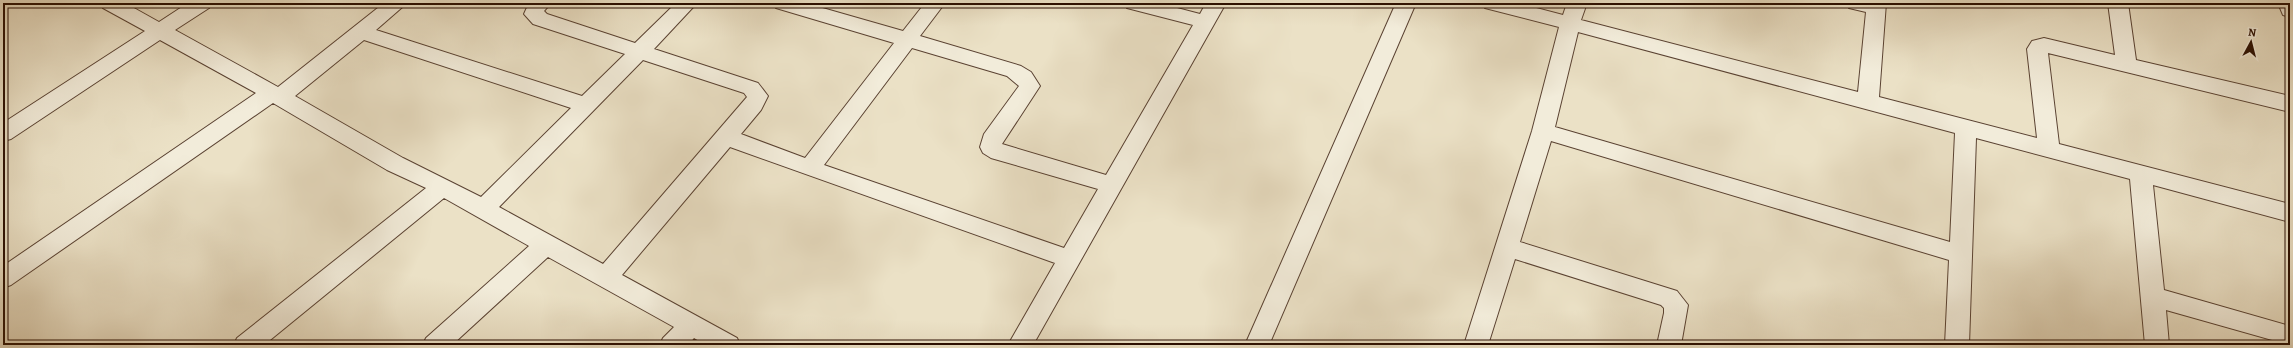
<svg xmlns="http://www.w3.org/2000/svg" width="2293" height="348" viewBox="0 0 2293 348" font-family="Alegreya,serif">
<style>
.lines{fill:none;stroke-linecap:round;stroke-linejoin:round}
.minor-casing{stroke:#5a4232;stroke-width:2}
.minor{fill:#f2ecda;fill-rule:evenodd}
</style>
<rect width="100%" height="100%" fill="#ebe1c6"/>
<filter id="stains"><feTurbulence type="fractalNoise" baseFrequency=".005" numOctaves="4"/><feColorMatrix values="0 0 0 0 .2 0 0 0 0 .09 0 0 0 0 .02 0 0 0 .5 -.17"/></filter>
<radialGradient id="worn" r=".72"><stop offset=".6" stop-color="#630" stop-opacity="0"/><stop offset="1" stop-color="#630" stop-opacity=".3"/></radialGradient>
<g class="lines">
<defs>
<path id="minor" d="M100 3H125L159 22 188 3H212L209 8 175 30 278 87 384 3H407L376 30 582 96 625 54 533 24 524 14 529 3H551L544 11 547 14 635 43 676 3H697L654 49 758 83 768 96 761 110 741 134 805 158 894 43 776 8 773 3H805L903 31 925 3H945L920 36 1021 66 1031 72 1040 86 1002 144 1106 175 1193 25 1127 8 1124 3H1158L1200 14 1206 3H1226L1033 345H1008L1055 263 730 147 622 275 737 338 740 345H706L694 338 688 345H660L663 338 674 327 548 257 452 345H423L426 338 529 246 444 198 264 345H234L237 338 426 188 387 170 273 103 11 285 3 288V266L256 93 160 40 11 139 3 141V123L145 31 103 8ZM364 40 571 108 481 197 403 158 295 96ZM912 48 1007 76 1019 86 984 134 980 147 983 153 991 158 1098 189 1064 248 824 165ZM643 60 744 93 747 97 603 264 499 207Z
M1396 3H1416L1269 345H1245Z
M1482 3H1517L1563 15 1567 3H1587L1581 20 1858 92 1866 12 1849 8 1846 3H1886L1879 97 2037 138 2027 49 2032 41 2044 38 2115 55 2108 3H2128L2136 60 2290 96V112L2048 53 2059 144 2290 204V222L2153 185 2164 290 2290 326V345L2166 310 2169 345H2145L2130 179 1976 138 1969 345H1945L1949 260 1551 141 1520 242 1677 291 1688 305 1681 345H1657L1664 313V308L1661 305 1515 259 1488 345H1464L1532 131 1559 27 1485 8ZM1578 32 1955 133 1950 242 1555 127Z
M2278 3H2290V17L2283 15Z"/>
</defs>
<!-- minor casing -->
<use href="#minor" class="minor-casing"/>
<!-- minor -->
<use href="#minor" class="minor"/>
</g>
<!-- margin -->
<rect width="2293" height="348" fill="none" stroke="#ebe1c6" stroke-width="16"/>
<rect x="4" y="4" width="2285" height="340" fill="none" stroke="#290d00" stroke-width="2"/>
<rect x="8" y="8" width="2277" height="332" fill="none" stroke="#290d00"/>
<!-- north arrow -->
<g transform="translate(2251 42) rotate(7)" stroke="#f2ecda" stroke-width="3" paint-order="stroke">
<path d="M0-3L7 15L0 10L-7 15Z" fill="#290d00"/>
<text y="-6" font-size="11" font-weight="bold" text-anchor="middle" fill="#290d00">N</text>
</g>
<rect width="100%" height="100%" filter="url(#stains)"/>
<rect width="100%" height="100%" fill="url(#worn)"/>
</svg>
